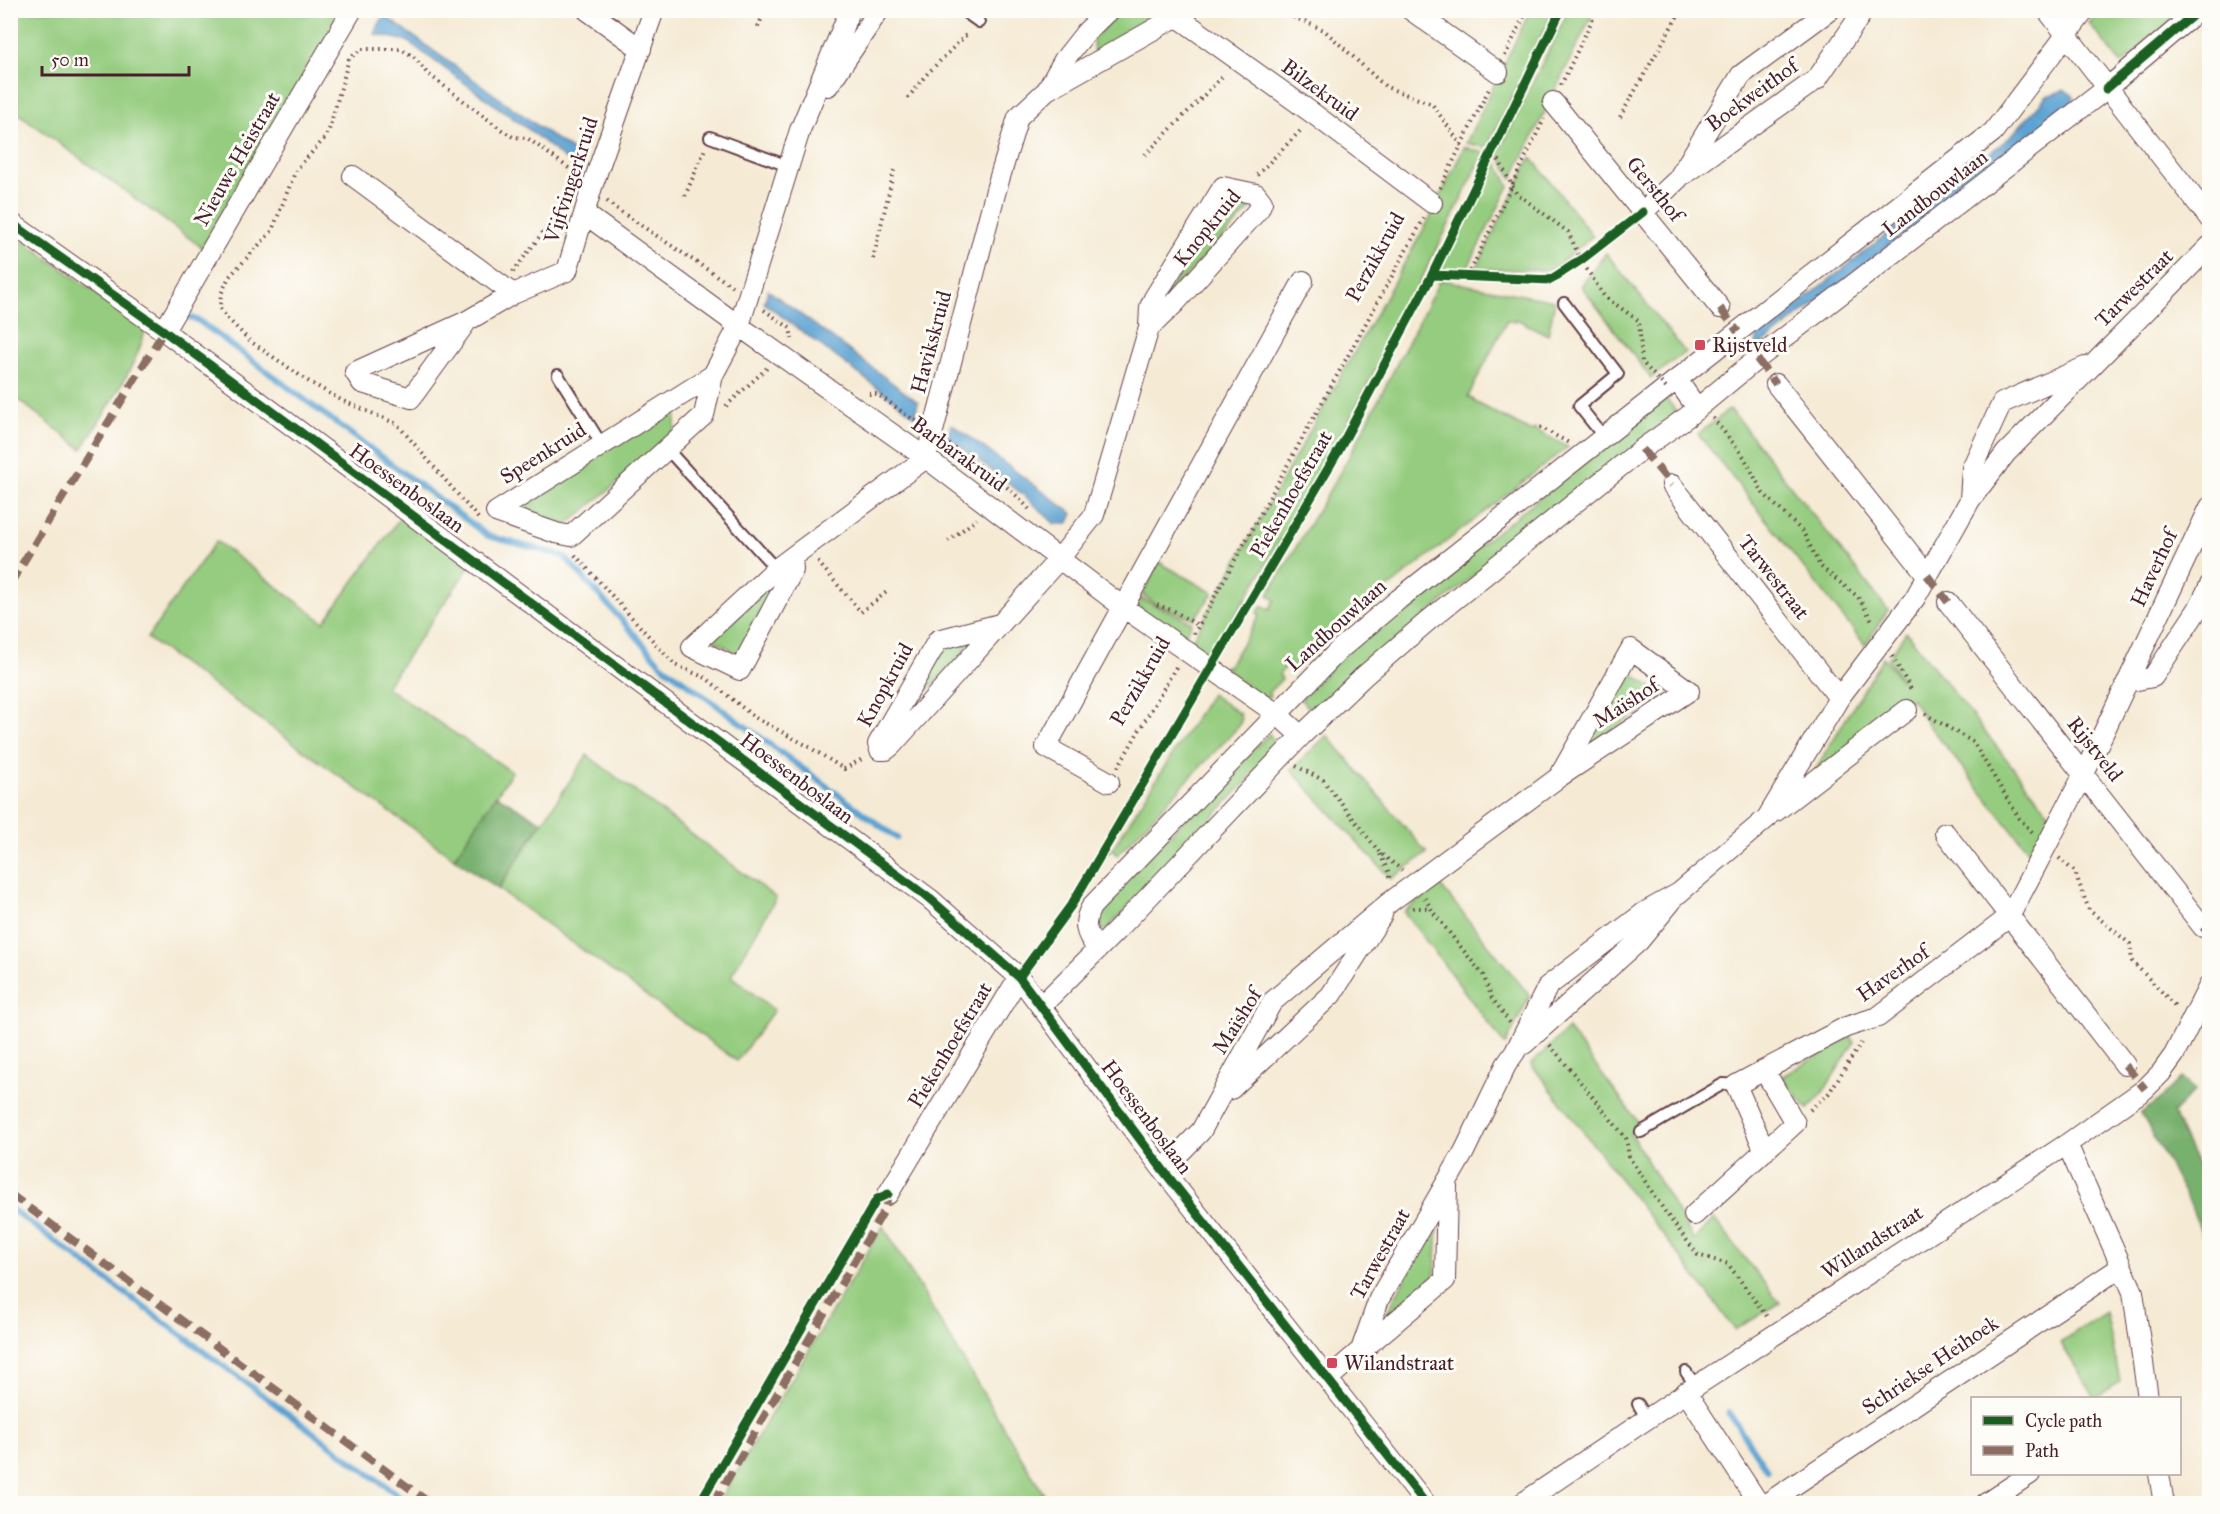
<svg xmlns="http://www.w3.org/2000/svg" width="2220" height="1514" viewBox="0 0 2220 1514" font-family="'IM FELL Great Primer',serif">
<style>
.green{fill:#95cc7f;stroke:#707655;stroke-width:1.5}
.forest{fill:#78b06e;stroke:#61684c;stroke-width:1.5}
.water{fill:#5ca2d2;stroke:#53607e;stroke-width:1.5}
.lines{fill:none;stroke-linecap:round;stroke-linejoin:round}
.stream{stroke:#5ca2d2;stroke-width:6}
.service-casing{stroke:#643d44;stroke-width:14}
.minor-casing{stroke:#643d44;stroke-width:22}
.path{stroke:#643d44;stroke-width:4;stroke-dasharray:1.5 4.5;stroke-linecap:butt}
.service{stroke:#fff;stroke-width:10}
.minor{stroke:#fff;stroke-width:20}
.path-bridge{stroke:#643d44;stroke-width:4;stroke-dasharray:1.5 4.5;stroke-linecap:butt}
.quiet{stroke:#8d6e63;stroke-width:8;stroke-dasharray:15 8;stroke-linecap:butt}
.cycleway-casing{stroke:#fdfcf7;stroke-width:13}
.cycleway{stroke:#1b5e20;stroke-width:9}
.poi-dot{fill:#d1495b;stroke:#fdfcf7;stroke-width:2}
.labels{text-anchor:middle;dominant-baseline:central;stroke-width:6;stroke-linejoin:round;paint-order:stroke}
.street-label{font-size:21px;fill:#4a1f2b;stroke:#fdfcf7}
.poi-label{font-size:21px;fill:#4a1f2b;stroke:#fdfcf7;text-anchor:start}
</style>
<rect width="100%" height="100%" fill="#fdfcf7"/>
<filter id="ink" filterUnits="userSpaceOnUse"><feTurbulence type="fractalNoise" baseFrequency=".0167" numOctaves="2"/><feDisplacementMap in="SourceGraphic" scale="12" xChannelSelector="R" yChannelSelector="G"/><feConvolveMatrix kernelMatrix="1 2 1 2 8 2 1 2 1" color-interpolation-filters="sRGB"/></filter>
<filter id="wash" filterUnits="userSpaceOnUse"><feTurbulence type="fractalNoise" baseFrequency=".008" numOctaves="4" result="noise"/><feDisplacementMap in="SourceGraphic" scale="24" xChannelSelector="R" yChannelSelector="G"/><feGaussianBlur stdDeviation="1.35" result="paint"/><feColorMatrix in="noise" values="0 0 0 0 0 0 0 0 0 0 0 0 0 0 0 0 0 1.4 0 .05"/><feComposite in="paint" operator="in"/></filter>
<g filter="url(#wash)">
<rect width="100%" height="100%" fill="#f5ead4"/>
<!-- green -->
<path class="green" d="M11 11H344L204 249 11 108Z
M1122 11H1170L1094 57 1093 38Z
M1530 11H1554L1487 148 1466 143Z
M1568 11H1594L1512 179 1498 153Z
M2099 11H2188L2121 64 2089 23Z
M1464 147 1484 153C1439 245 1393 336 1346 427 1305 503 1259 577 1214 651L1212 650 1207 657 1190 644 1431 216Z
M1531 157 1593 236 1551 270 1476 269Z
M1495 159 1509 186 1466 271 1439 272Z
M1228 201 1251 208 1161 302Z
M10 231 145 328C141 361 100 419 82 449L11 394Z
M1606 253 1685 352 1651 378 1581 286Z
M1440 280 1555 301 1548 335 1516 319 1514 322 1507 320 1468 397 1474 400 1473 401 1532 432 1534 429 1568 447C1475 520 1379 590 1293 672L1287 666 1279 674 1282 679 1268 693 1270 696 1266 700 1223 669 1225 666 1228 667 1260 615 1257 613 1262 606 1269 610 1275 600 1268 595 1349 457Z
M1666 398 1679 415 1496 557 1312 711 1301 700 1343 653Z
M677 404 674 435 567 525 519 513 516 506Z
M1730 409 1888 610 1865 645 1698 434Z
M402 515 470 566 386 687 512 772 454 858 147 638 216 541 324 622Z
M1157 561 1213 593 1194 619 1156 604 1142 595 1156 569 1153 567Z
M780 576 742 656 711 638Z
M1140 598C1158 608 1174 612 1192 623L1183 640 1133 603H1137Z
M1906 632 2053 818 2030 853 1930 727 1912 699 1809 780 1883 657 1901 681 1888 659Z
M976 638 914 705 944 646Z
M1628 671 1665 696 1583 748Z
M1211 694 1240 714 1241 721 1239 726 1117 855 1112 849Z
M1269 734 1279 747 1107 929 1099 931 1092 924 1097 908Z
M1327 735 1427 853 1391 879 1291 770Z
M587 755 776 898 731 976 774 1010 737 1061 498 889Z
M1439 884 1530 996 1505 1045 1404 912Z
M1568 1029 1638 1122 1631 1134 1694 1240 1714 1219 1780 1303 1735 1330 1708 1293 1531 1064Z
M1851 1036 1854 1043 1822 1094 1808 1109 1781 1077Z
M1439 1213 1435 1275 1379 1328Z
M883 1226 1049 1503H718Z
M2106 1312 2120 1382 2095 1398 2060 1342Z"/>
<!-- forest -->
<path class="forest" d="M496 795 542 822 498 889 454 858Z
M2181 1078 2195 1090 2173 1113 2209 1191V1252L2190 1204 2141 1113 2157 1102Z"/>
<!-- water -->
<path class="water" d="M384 15 578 155 579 160 572 165 529 130 407 41 374 34Z
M2065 90 2074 96 2073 102 1760 346 1756 344 1758 336 2010 137 2047 96Z
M768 290 918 402 915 416 764 303Z
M952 424 1073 514 1068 524H1055L1026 497 947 436Z"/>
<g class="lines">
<!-- stream -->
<path class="stream" d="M189 317 199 321 488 536 564 556 662 665 897 838
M10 1208 410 1504
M1729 1413 1767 1470"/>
</g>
</g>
<g filter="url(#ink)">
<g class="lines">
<defs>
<path id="service" d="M962 10 979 22
M710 137 788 166
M1564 303 1618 374 1579 406 1604 437
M558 375 602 445
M667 449 776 569
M1641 1132 1723 1084 1736 1085
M1686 1372 1696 1386
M1638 1404 1647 1419"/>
<path id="minor" d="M587 10 641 49
M1411 10 1498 72
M2047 10 2210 219
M1178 17 1315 115 1432 203
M828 86 879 10
M1047 90 1188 10
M1553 102 1720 308
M1684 174 1817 79 1864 10
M353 176 513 294
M1643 212 1678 179 1741 75 1830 10
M585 214 739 326 926 458 1123 607 1277 714 1301 736
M10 222 164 331 930 899 1019 977 1163 1170 1426 1504
M467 321 411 398 362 383 355 372 467 321 513 294 567 271 592 187 654 10
M164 331 352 10
M713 375 496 512 556 533 571 536 704 415 713 375 739 326 800 130 850 10
M1677 380 1697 408
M1776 384 1927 575
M1672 485 1839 698
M1970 500 1972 468 2002 403 2085 367
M792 557 793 570 740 670 692 647 776 569 792 557 926 458 996 190 1018 117 1047 90 1064 60 1086 32 1109 10
M1948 602 2203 927
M1000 624 938 640 878 744 880 750H886L892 745 1059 559 1094 515 1149 328 1175 303 1259 209 1262 202 1256 194 1223 187 1154 298 1150 307 1149 328
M2127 682 2153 677 2198 609 2210 585
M1109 782 1046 747 1303 281
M1776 811 1907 710
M1945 833 2125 1065
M1098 949C1085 934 1082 923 1092 906L1340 649 1399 599 1666 388 1993 132 2085 10
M1041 1006 1120 927 1301 736 1364 676 1429 620 1642 449 1687 417 1757 359 2106 89 2199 10
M1524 1044 1639 941 1671 902
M1231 1089 1331 995 1382 915
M2067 1144 2133 1292 2148 1398
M1765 1151 1736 1085 1846 1027 1878 1017 2009 917 2084 774 2210 507
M1163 1170 1201 1131 1272 1002 1390 902 1559 777 1631 649 1689 691 1559 777
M888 1194 1019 977
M1694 1215 1795 1123 1764 1070
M1363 1349 1445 1280 1447 1185
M1329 1378 1361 1350 1379 1299 1464 1152 1506 1065 1515 1052 1548 986 1645 912 1679 893 1767 818 1839 698 1915 598 1970 500 2006 453 2210 246
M1686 1392 1759 1504
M2159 1474 2164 1504
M1521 1504 1696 1386 2067 1144 2145 1089 2161 1073 2174 1055 2210 984
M1766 1504 2121 1267
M1985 1504 2030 1474"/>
</defs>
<!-- service casing -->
<use href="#service" class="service-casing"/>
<!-- minor casing -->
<use href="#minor" class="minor-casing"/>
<!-- path -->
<path class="path" d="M1277 10 1324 30 1386 87 1432 104 1462 146
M758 27 765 10
M1505 56 1527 10
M1561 85 1597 10
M908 98 926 75 969 32
M1620 117 1681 10
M1145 155 1225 74
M1257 175 1302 129
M1440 188 1490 87
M685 196 705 149
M607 201 615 208 732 286
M873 259 895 167
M513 272 568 199
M1468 276 1544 119
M764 310 790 328 792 339
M869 394H877L918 423
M726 406 767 368
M1713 418 1744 457 1763 493 1803 532 1820 566 1858 597 1873 622
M1540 427 1569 443
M949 444C976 464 1007 483 1029 509
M478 518 397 424 341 400 308 381 250 341 226 317 220 307 221 294 229 277 272 231 296 170 324 139 329 130 349 59 361 49H401L414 57 427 73 502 130 513 137 527 138 577 174
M948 541 977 519
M575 555 675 665 706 678 754 717 806 745 844 769 864 758
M818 562 861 612 888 591
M1157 605 1174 611 1199 626
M1194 634 1424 218
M1892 656 1912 691
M1925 714 1973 742 2019 818 2034 834
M1296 766 1323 780 1380 853 1402 870
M1118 767 1176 667
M1102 852 1111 860
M1380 854 1389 873V880
M2059 858 2075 872 2089 910 2130 944 2132 961 2177 1008
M1425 898 1433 912 1483 975 1492 998 1510 1023
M1413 908H1431
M1550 1045 1626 1138 1629 1157 1668 1216 1698 1255 1728 1264 1768 1318
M1810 1110 1829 1093 1861 1043"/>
<!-- service -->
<use href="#service" class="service"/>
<!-- minor -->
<use href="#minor" class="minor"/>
<!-- path-bridge -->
<path class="path-bridge" d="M1493 149 1516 193 1568 232 1581 260 1604 296 1639 321 1642 362 1666 388"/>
<!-- quiet -->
<path class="quiet" d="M1720 308 1738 332
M1757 359 1776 384
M1642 449 1672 485
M1927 575 1948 602
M10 584 164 331
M2203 927 2210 936
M2125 1065 2145 1089
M10 1194 431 1504
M713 1504 886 1207 888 1194"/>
<defs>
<path id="cycleway" d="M2106 89 2199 10
M10 222 164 331 930 899 1019 977 1163 1170 1426 1504
M1432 275 1550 280
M1550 280 1581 260 1643 212
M1019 977 1072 904 1339 450 1432 275 1561 10
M699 1504 877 1199 888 1194"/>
</defs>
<!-- cycleway casing -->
<use href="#cycleway" class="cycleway-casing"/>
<!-- cycleway -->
<use href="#cycleway" class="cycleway"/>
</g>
</g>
<!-- markers -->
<g class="poi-dot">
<rect x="1694" y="339" width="12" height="12" rx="3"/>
<rect x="1326" y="1357" width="12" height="12" rx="3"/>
</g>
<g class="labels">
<!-- street labels -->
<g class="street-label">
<text transform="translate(1320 90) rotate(36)">Bilzekruid</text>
<text transform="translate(1752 95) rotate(-36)">Boekweithof</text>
<text transform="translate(237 159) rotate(-60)">Nieuwe Heistraat</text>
<text transform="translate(571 180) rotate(-72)">Vijfvingerkruid</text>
<text transform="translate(1655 189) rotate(51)">Gersthof</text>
<text transform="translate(1935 193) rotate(-38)">Landbouwlaan</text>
<text transform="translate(1207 228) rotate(-51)">Knopkruid</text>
<text transform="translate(1375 257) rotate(-61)">Perzikkruid</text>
<text transform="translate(2134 288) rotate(-45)">Tarwestraat</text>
<text transform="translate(931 342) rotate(-75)">Havikskruid</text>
<text transform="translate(543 453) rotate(-32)">Speenkruid</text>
<text transform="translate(959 454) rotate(36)">Barbarakruid</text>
<text transform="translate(407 488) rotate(36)">Hoessenboslaan</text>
<text transform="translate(1291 494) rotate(-60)">Piekenhoefstraat</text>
<text transform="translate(2154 568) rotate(-65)">Haverhof</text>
<text transform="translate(1774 577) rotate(52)">Tarwestraat</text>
<text transform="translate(1336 625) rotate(-42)">Landbouwlaan</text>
<text transform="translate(1140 681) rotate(-60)">Perzikkruid</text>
<text transform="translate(885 685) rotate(-61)">Knopkruid</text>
<text transform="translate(1626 703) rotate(-33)">Maïshof</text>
<text transform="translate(2095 749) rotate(52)">Rijstveld</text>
<text transform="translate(797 778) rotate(37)">Hoessenboslaan</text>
<text transform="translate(1893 973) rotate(-35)">Haverhof</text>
<text transform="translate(1237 1021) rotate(-58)">Maïshof</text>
<text transform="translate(950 1045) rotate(-59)">Piekenhoefstraat</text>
<text transform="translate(1147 1117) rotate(53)">Hoessenboslaan</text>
<text transform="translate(1872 1242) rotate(-33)">Willandstraat</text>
<text transform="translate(1380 1254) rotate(-61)">Tarwestraat</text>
<text transform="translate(1930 1365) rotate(-34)">Schriekse Heihoek</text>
</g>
<!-- poi labels -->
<g class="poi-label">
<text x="1712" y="345">Rijstveld</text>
<text x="1344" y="1363">Wilandstraat</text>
</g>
</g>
<!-- margin -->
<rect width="2220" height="1514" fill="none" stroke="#fdfcf7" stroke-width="36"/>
<!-- legend -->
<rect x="1971" y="1397" width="210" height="78" fill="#fdfcf7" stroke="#b5a4a5" stroke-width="1.5"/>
<rect x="1983" y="1416" width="30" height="9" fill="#1b5e20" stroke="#b5a4a5" stroke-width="1.5"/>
<text x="2025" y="1427" font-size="18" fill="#4a1f2b">Cycle path</text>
<rect x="1983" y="1446" width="30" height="9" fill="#8d6e63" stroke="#b5a4a5" stroke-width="1.5"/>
<text x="2025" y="1457" font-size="18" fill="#4a1f2b">Path</text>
<!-- scale -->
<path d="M42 66v9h147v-9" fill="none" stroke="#4a1f2b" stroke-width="3"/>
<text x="51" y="66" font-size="18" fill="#4a1f2b" stroke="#fdfcf7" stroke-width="4.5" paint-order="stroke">50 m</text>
</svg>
